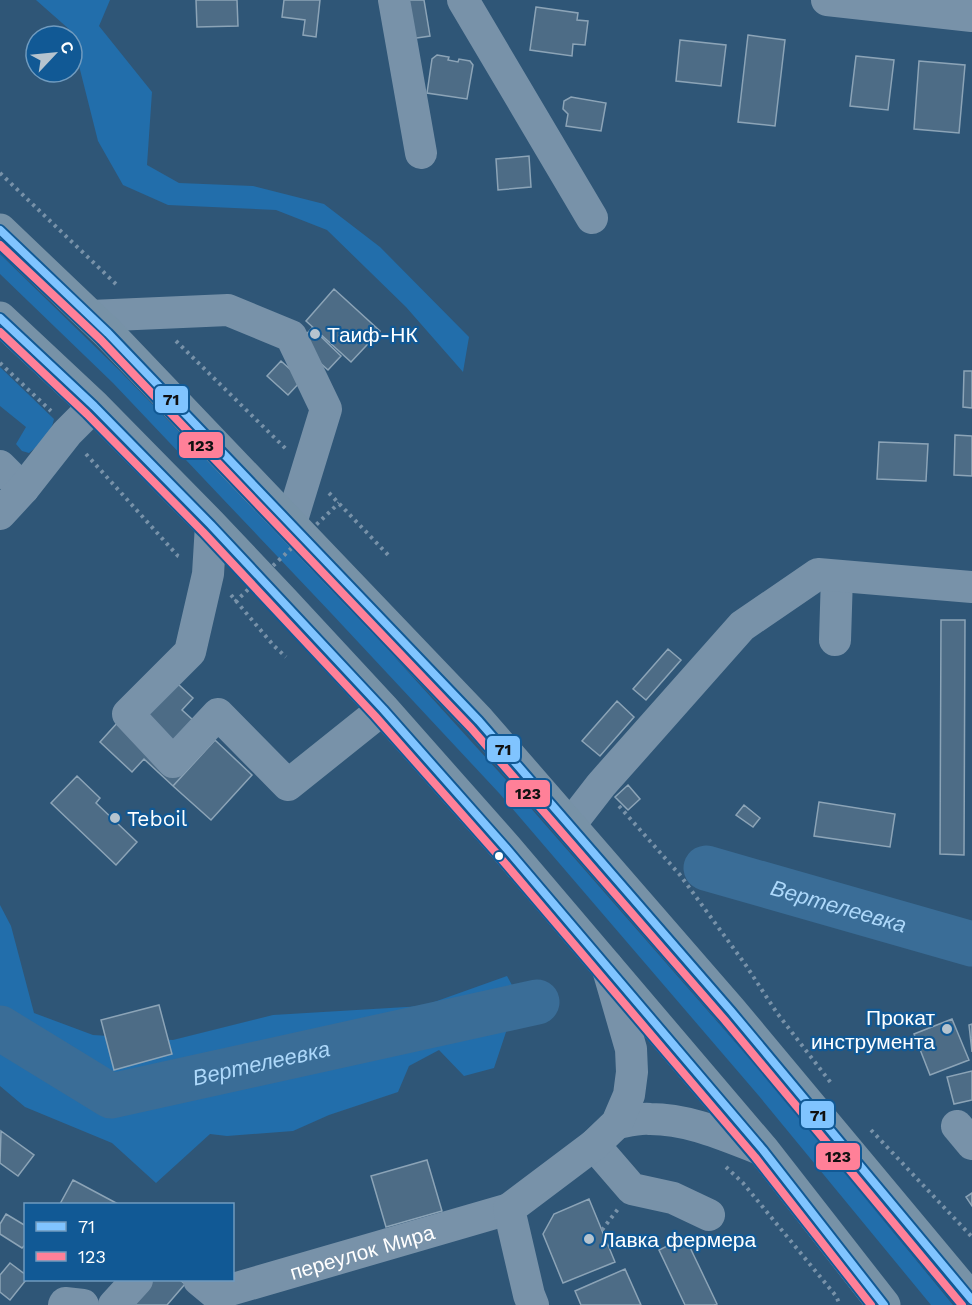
<svg xmlns="http://www.w3.org/2000/svg" width="972" height="1305" viewBox="0 0 972 1305" font-family="'Work Sans',sans-serif">
<style>
.green{fill:#226eab}
.lines{fill:none;stroke-linecap:round;stroke-linejoin:round}
.river{stroke:#3a6d97;stroke-width:45}
.building{fill:#4d6c86;stroke:#8ca4b7;stroke-width:1.5}
.path{stroke:#7892a9;stroke-width:4;stroke-dasharray:3 4.5;stroke-linecap:butt}
.minor{stroke:#7892a9;stroke-width:32}
.major{stroke:#7792a7;stroke-width:33}
.path-bridge{stroke:#7892a9;stroke-width:4;stroke-dasharray:3 4.5;stroke-linecap:butt}
.bus-1-casing{stroke:#115995;stroke-width:12}
.bus-2-casing{stroke:#115995;stroke-width:12}
.bus-1{stroke:#80c4ff;stroke-width:8}
.bus-2{stroke:#ff8098;stroke-width:8}
.poi-dot{fill:#b6c4cf;stroke:#115995;stroke-width:2}
.bus-dot{fill:#fff;stroke:#115995;stroke-width:2}
.labels{text-anchor:middle;dominant-baseline:central;stroke-width:4.5;stroke-linejoin:round;paint-order:stroke}
.poi-label{font-size:21px;fill:#fff;stroke:#115995;text-anchor:start}
.street-label{font-size:21px;fill:#fff;stroke:#115995}
.water-label{font-size:22px;font-style:italic;fill:#add8fa;stroke:#115995}
.line-badge{stroke:#115995;stroke-width:2}
.pale-badge-label{font-size:16px;text-anchor:middle;font-weight:bold;fill:#111}
</style>
<rect width="100%" height="100%" fill="#2f5677"/>
<!-- green -->
<path class="green" d="M36 0H110L99 26 152 92 147 165 179 183 253 186 324 204 380 247 469 337 463 372 406 307 327 230 276 210 168 205 123 185 98 141 70 30Z
M0 254 120 371 342 599 508 782 770 1082 953 1305H931L759 1096 499 793 331 613 113 383 0 274Z
M0 367 54 419C52 432 40 445 29 453L22 451 16 444 26 427 0 406Z
M0 905 11 926 34 1013 93 1035 173 1040 273 1015 423 1006 507 976 529 1017 509 1023 494 1068 464 1076 439 1050 409 1066 398 1092 329 1115 293 1131 227 1136 210 1134 156 1183 112 1143 25 1107 0 1086Z"/>
<g class="lines">
<!-- river -->
<g class="river">
<path id="s1" d="M706 868 972 944"/>
<path id="s2" d="M0 1028 111 1096 537 1002"/>
</g>
</g>
<!-- building -->
<path class="building" d="M196 0H237L238 26 197 27Z
M284 0H320L316 37 303 35 305 20 282 17Z
M403 0H424L430 36 410 39Z
M536 7 578 13 577 20 588 21 585 45 573 44 572 56 530 50Z
M748 35 785 40 775 126 738 122Z
M680 40 726 45 721 86 676 81Z
M437 55 449 57 448 60 458 62 459 59 470 61 473 65 467 99 427 93 432 59Z
M856 56 894 60 888 110 850 106Z
M919 61 965 65 959 133 914 129Z
M571 97 606 103 601 131 566 126 568 114 563 109 564 101Z
M529 156 531 187 498 190 496 159Z
M334 289 380 331 351 362 306 321Z
M312 328 341 356 328 370 298 343Z
M281 361 302 380 288 395 267 376Z
M964 371H972V408L963 407Z
M955 435 972 436V476L954 475Z
M879 442 928 444 926 481 877 479Z
M941 620H965L964 855 940 854Z
M668 649 681 660 646 700 633 689Z
M164 671 193 698 182 710 215 740 173 786 144 759 132 772 100 742Z
M617 701 634 717 600 756 582 741Z
M215 740 252 775 211 820 173 786Z
M77 776 100 798 96 803 137 842 116 865 51 803Z
M628 785 640 799 628 810 615 797Z
M819 802 895 814 890 847 814 836Z
M744 805 760 818 753 827 736 815Z
M159 1005 172 1054 114 1070 101 1020Z
M952 1019 969 1060 930 1075 914 1034Z
M972 1024V1052L969 1025Z
M972 1071V1100L954 1104 947 1077Z
M1 1131 34 1155 18 1176 0 1163Z
M427 1160 442 1211 386 1227 371 1176Z
M73 1180 118 1204H60Z
M972 1193V1206L966 1197Z
M589 1199 615 1262 563 1283 543 1234 554 1214Z
M6 1214 26 1226V1244L22 1248 0 1234V1224Z
M685 1237 717 1304 714 1305H685L659 1250Z
M10 1263 26 1275V1280L10 1300 0 1292V1275Z
M625 1269 641 1305H581L575 1291Z
M148 1280H180L185 1284 167 1305H127Z"/>
<g class="lines">
<!-- path -->
<path class="path" d="M0 173 118 286
M176 341 286 449
M0 363 51 411
M86 454 178 556 182 558
M329 493 391 558
M231 595 274 646 286 657
M619 806 680 875 745 964 777 1013 831 1083
M871 1130 972 1237
M726 1167 743 1183 836 1296 840 1305
M602 1230 618 1209"/>
<!-- minor -->
<g class="minor">
<path d="M394 0 421 153"/>
<path d="M463 0 592 218"/>
<path d="M827 0 972 16"/>
<path d="M91 316 228 310 291 336 326 409 291 523"/>
<path d="M0 466 23 489"/>
<path d="M0 514 23 489 67 433 94 406"/>
<path d="M211 525 208 574 190 652 128 714 173 762 218 714 288 785 383 709"/>
<path d="M835 640 837 576"/>
<path d="M570 825 601 785 742 626 818 574 972 587"/>
<path d="M617 1123C628 1121 639 1118 650 1119 690 1119 726 1136 763 1150"/>
<path d="M957 1126 972 1144"/>
<path d="M594 1145 632 1189 673 1198 709 1215"/>
<path id="s3" d="M199 1280 216 1294 509 1209"/>
<path d="M64 1305 65 1303 83 1305"/>
<path d="M114 1305 137 1280"/>
<path d="M533 1305 529 1295 509 1209 594 1145 617 1123 629 1095 632 1072 631 1049 607 966"/>
</g>
<!-- major -->
<path class="major" d="M0 230 108 333 479 721 731 1011 972 1300
M0 318 94 406 211 525 282 600 383 709 506 848 763 1150 884 1305"/>
<!-- path-bridge -->
<path class="path-bridge" d="M235 602 339 503"/>
<defs>
<path id="bus-1" d="M0 230 108 333 479 721 731 1011 972 1300
M0 318 94 406 211 525 383 709 506 848 763 1150 884 1305"/>
<path id="bus-2" d="M0 245 101 340 471 728 723 1018 962 1305
M0 332 87 414 203 532 375 716 498 855 755 1157 871 1305"/>
</defs>
<!-- bus-1 casing -->
<use href="#bus-1" class="bus-1-casing"/>
<!-- bus-2 casing -->
<use href="#bus-2" class="bus-2-casing"/>
<!-- bus-1 -->
<use href="#bus-1" class="bus-1"/>
<!-- bus-2 -->
<use href="#bus-2" class="bus-2"/>
</g>
<!-- markers -->
<g class="poi-dot">
<circle cx="315" cy="334" r="6"/>
<circle cx="115" cy="818" r="6"/>
<circle cx="947" cy="1029" r="6"/>
<circle cx="589" cy="1239" r="6"/>
</g>
<circle class="bus-dot" cx="499" cy="856" r="5"/>
<g class="labels">
<!-- poi labels -->
<g class="poi-label">
<text x="327" y="334">Таиф-НК</text>
<text x="127" y="818">Teboil</text>
<text x="935" y="1017" text-anchor="end">Прокат<tspan x="935" dy="24">инструмента</tspan></text>
<text x="601" y="1239">Лавка фермера</text>
</g>
<!-- street labels -->
<g class="street-label">
<text stroke="none"><textPath href="#s3" startOffset="174">переулок Мира</textPath></text>
</g>
<!-- water labels -->
<g class="water-label">
<text stroke="none"><textPath href="#s1" startOffset="138">Вертелеевка</textPath></text>
<text stroke="none"><textPath href="#s2" startOffset="284">Вертелеевка</textPath></text>
</g>
</g>
<g class="line-badge">
<rect x="154" y="385" width="35" height="29" rx="6" fill="#80c4ff"/>
<rect x="178" y="431" width="46" height="28" rx="6" fill="#ff8098"/>
<rect x="486" y="735" width="35" height="28" rx="6" fill="#80c4ff"/>
<rect x="505" y="779" width="46" height="29" rx="6" fill="#ff8098"/>
<rect x="800" y="1100" width="35" height="29" rx="6" fill="#80c4ff"/>
<rect x="815" y="1142" width="46" height="29" rx="6" fill="#ff8098"/>
</g>
<g class="pale-badge-label">
<text x="171" y="405">71</text>
<text x="201" y="451">123</text>
<text x="503" y="755">71</text>
<text x="528" y="799">123</text>
<text x="818" y="1121">71</text>
<text x="838" y="1162">123</text>
</g>
<!-- legend -->
<rect x="24" y="1203" width="210" height="78" fill="#115995" stroke="#709bbf" stroke-width="1.5"/>
<rect x="36" y="1222" width="30" height="9" fill="#80c4ff" stroke="#709bbf" stroke-width="1.5"/>
<text x="78" y="1233" font-size="18" fill="#ffffff">71</text>
<rect x="36" y="1252" width="30" height="9" fill="#ff8098" stroke="#709bbf" stroke-width="1.5"/>
<text x="78" y="1263" font-size="18" fill="#ffffff">123</text>
<!-- north arrow -->
<g transform="translate(54 54) rotate(64)"><circle r="28" fill="#115995" stroke="#709bbf" stroke-width="1.5"/>
<path d="M0-4.5L10 22L0 15L-10 22Z" fill="#b6c4cf"/>
<text y="-9" font-size="16" font-weight="bold" text-anchor="middle" fill="#ffffff">С</text>
</g>
</svg>
